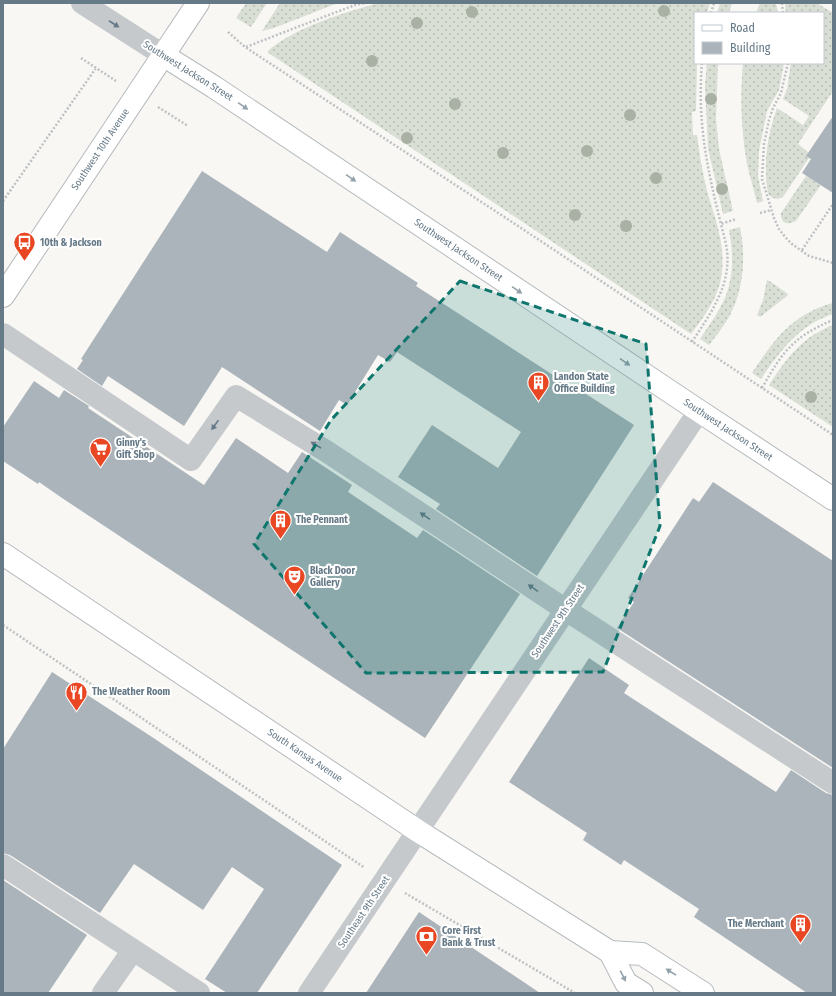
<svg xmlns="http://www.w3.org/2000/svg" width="836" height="996" viewBox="0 0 836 996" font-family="'Fira Sans Condensed',sans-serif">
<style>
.grass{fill:url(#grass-dots)}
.building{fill:#abb4ba}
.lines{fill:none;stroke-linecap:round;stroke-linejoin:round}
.major-casing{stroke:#b6bbbe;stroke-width:24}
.path{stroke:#bec1c3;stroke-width:2.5;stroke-dasharray:2 2;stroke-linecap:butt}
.minor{stroke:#c5c9cc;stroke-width:22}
.major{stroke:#fff;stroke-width:22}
.tree{fill:#a8b1a3}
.oneway{fill:#657987}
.oneway2{fill:#93a1ab}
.marked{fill:#0f766e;fill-opacity:0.2;stroke:#0f766e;stroke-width:3;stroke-dasharray:8 5;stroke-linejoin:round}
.labels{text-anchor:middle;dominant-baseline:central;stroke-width:4;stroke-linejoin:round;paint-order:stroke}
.street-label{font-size:10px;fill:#657987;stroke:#fff}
.poi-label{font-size:10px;font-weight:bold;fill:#657987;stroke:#fff;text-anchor:start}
</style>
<defs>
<pattern id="grass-dots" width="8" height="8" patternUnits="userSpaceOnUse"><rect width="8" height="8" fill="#d9dfd5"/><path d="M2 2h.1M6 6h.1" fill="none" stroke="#b4bab2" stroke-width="1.8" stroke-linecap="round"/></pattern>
</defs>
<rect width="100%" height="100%" fill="#f8f7f4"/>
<!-- grass -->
<path class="grass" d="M246 3H267L251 27 236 18Z
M280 3H338L274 28 262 31Z
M379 3H710L707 13H695V63H697L696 111 692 112 693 135H697C699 152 702 170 706 187 715 220 728 247 720 283 715 302 703 318 691 334L267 52C293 28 345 12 379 3Z
M720 3H732L729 13H717Z
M760 3H776L778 13H756Z
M785 3H817L833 13V91L798 144 809 153 807 156 809 158 783 197 778 199 773 198 768 194C763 165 767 136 777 108L803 125 809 116 783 99 787 89 791 63H823V13H786Z
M707 63H718L716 119 719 149 733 211 723 214 708 148 705 85Z
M743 63H784L779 90 767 111 759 151 758 176 763 201 757 203C754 190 750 177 747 164 741 131 740 96 743 63Z
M806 176 821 185 796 221C788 225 780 224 781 213Z
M740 227C746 258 744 289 729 317 723 327 716 336 709 345L700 339C707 328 714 319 720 308 734 284 734 256 729 230Z
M767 280 771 282 788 294 787 296 760 317 757 315 763 300Z
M833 303V314C799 325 780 351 761 379L752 373C774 340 792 314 833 303Z
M833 325V427L769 385C786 359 803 336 833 325Z"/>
<!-- building -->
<path class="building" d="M833 116V193L802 173 811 159 806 156Z
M202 171 327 252 340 232 418 283 416 286 553 375 555 374 634 425 537 576 436 509 440 504 398 477 432 425 498 468 521 432 397 352 390 362 378 355 347 405 339 400 320 431 222 367 184 426 108 376 102 386 77 369 83 360 81 359Z
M34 381 59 398 64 390 89 406 88 408 204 485 236 438 288 473 302 452 352 485 348 492 417 538 423 530 520 594 425 738 62 498 39 482 38 484 3 461V427Z
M713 482 833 561V768L617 628 634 602 628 598 693 498 699 502Z
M589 658 629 685 624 693 776 792 791 770 826 793 833 795V993H807L694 917 699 909 624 860 621 865 583 840 587 833 509 782Z
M52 672 149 735 342 865 257 993H227L205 979 264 889 232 867 203 910 134 864 100 913 10 855 3 853V749Z
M3 880 87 935 48 993H3Z
M419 912 540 993H366Z"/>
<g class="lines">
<defs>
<g id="major">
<path id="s1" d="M163 55 214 87 699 411 833 499"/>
<path id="s2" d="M3 296 198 3"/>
<path id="s3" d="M3 554 418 831 610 952 642 954 703 993"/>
<path d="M610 952 626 983 642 993"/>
</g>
</defs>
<!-- major casing -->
<use href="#major" class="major-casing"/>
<!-- path -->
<path class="path" d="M782 3 783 13
M711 13 714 3
M228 32 245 47 515 224 833 435
M246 47 300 26 355 5 365 3
M81 58 116 81
M702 63C697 120 707 169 721 224
M788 63 781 93 773 108 769 120 764 144 762 179 774 218 779 229 786 238 792 244 809 256 833 263
M158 107 188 126
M3 201 96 68
M760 213 771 210
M802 250 833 204
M692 342C710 314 731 286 727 251 726 242 723 233 721 224L736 219
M762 388C783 351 793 337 833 320
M3 625 365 868
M405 893 575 993"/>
<!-- minor -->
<path class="minor" d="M82 3 163 55
M3 334 191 460 236 396 326 451 566 610 833 783
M3 865 199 993
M103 993 133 950
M309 993 699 411"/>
<!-- major -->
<use href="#major" class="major"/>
</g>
<!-- trees -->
<g class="tree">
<circle cx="664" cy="11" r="6"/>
<circle cx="472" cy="12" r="6"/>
<circle cx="417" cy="23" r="6"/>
<circle cx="372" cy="61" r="6"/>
<circle cx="711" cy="99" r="6"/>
<circle cx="455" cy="104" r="6"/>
<circle cx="630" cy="115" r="6"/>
<circle cx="407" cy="138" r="6"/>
<circle cx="587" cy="151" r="6"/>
<circle cx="503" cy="153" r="6"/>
<circle cx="656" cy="178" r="6"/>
<circle cx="722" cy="189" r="6"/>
<circle cx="575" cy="215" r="6"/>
<circle cx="626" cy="226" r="6"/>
<circle cx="811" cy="397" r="6"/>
</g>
<!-- one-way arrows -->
<defs><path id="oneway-solid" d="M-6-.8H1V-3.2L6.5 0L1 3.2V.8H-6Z"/></defs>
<g class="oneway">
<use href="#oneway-solid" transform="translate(114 24) rotate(33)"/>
<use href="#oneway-solid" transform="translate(215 425) rotate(125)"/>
<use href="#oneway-solid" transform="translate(316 445) rotate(-149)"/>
<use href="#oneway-solid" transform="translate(425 516) rotate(-146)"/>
<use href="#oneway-solid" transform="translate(533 588) rotate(-146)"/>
</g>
<g class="oneway2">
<use href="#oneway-solid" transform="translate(243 106) rotate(34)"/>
<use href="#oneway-solid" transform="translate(351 178) rotate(34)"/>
<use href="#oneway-solid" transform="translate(517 290) rotate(34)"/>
<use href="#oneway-solid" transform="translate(625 362) rotate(34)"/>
<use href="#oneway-solid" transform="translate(671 972) rotate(-148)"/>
<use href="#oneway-solid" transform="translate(623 976) rotate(63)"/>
</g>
<!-- marked area -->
<path class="marked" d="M460 281 646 344 660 526 603 672 366 673 254 544 331 420Z"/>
<!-- icons -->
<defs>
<symbol id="bus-pin" viewBox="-11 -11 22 30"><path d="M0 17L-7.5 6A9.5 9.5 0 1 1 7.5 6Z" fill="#e94723" stroke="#fff"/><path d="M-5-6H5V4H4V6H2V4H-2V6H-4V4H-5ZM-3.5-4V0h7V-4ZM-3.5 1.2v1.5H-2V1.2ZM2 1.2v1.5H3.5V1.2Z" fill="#fff"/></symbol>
<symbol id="building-pin" viewBox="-11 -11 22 30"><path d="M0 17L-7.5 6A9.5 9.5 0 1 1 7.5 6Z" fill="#e94723" stroke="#fff"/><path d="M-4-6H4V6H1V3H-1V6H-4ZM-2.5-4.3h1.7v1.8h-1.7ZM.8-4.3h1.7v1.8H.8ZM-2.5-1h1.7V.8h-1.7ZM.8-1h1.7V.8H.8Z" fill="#fff"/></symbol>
<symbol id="supermarket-pin" viewBox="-11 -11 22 30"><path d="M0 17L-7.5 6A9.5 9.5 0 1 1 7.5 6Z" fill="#e94723" stroke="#fff"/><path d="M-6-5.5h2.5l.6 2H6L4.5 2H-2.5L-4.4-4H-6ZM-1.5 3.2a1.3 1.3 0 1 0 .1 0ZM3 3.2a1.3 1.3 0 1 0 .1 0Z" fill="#fff"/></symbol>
<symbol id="theatre-pin" viewBox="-11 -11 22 30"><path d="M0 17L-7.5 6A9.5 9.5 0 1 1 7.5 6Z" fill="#e94723" stroke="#fff"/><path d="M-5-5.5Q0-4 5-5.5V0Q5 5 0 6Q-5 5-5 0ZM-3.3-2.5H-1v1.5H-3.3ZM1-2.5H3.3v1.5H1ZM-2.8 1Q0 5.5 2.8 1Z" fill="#fff"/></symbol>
<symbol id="restaurant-pin" viewBox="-11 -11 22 30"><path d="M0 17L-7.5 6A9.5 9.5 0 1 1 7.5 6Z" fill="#e94723" stroke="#fff"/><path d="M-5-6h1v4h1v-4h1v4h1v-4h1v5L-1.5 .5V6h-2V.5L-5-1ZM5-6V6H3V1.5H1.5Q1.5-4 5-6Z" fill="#fff"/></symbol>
<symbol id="bank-pin" viewBox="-11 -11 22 30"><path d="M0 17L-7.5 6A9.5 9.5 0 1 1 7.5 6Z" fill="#e94723" stroke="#fff"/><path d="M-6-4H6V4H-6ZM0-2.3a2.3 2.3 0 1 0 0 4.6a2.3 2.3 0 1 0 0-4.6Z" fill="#fff"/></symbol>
</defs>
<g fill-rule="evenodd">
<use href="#bus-pin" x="12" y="230" width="25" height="34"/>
<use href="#building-pin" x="526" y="370" width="25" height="34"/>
<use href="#supermarket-pin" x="88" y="436" width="25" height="34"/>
<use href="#building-pin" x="268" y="508" width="25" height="34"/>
<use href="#theatre-pin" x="282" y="564" width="25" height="34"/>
<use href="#restaurant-pin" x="64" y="680" width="25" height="34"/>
<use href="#building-pin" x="788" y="912" width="25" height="34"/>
<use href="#bank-pin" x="414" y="924" width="25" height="34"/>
</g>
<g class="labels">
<!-- street labels -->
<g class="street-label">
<text transform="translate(188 71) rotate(32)">Southwest Jackson Street</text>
<text stroke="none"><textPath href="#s2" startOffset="176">Southwest 10th Avenue</textPath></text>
<text stroke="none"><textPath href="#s1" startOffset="354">Southwest Jackson Street</textPath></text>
<text stroke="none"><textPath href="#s1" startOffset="678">Southwest Jackson Street</textPath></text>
<text transform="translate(558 621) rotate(-56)">Southwest 9th Street</text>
<text stroke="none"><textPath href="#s3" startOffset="363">South Kansas Avenue</textPath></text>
<text transform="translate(364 912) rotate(-56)">Southeast 9th Street</text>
</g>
<!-- poi labels -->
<g class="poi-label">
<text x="40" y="243">10th &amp; Jackson</text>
<text x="554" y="377">Landon State<tspan x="554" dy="12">Office Building</tspan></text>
<text x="116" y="443">Ginny's<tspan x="116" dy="12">Gift Shop</tspan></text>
<text x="296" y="520">The Pennant</text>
<text x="310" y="571">Black Door<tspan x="310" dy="12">Gallery</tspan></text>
<text x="92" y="692">The Weather Room</text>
<text x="784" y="924" text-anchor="end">The Merchant</text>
<text x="442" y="931">Core First<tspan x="442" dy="12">Bank &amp; Trust</tspan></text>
</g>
</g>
<!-- border -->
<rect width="836" height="996" fill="none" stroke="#657987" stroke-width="8"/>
<!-- legend -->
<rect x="694" y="12" width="130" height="52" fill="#ffffff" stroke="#c1c9cf"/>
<rect x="702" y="25" width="20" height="6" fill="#ffffff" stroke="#c1c9cf"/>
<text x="730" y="32" font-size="12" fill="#657987">Road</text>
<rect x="702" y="42" width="20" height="12" fill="#abb4ba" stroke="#c1c9cf"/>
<text x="730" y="52" font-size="12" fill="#657987">Building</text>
</svg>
